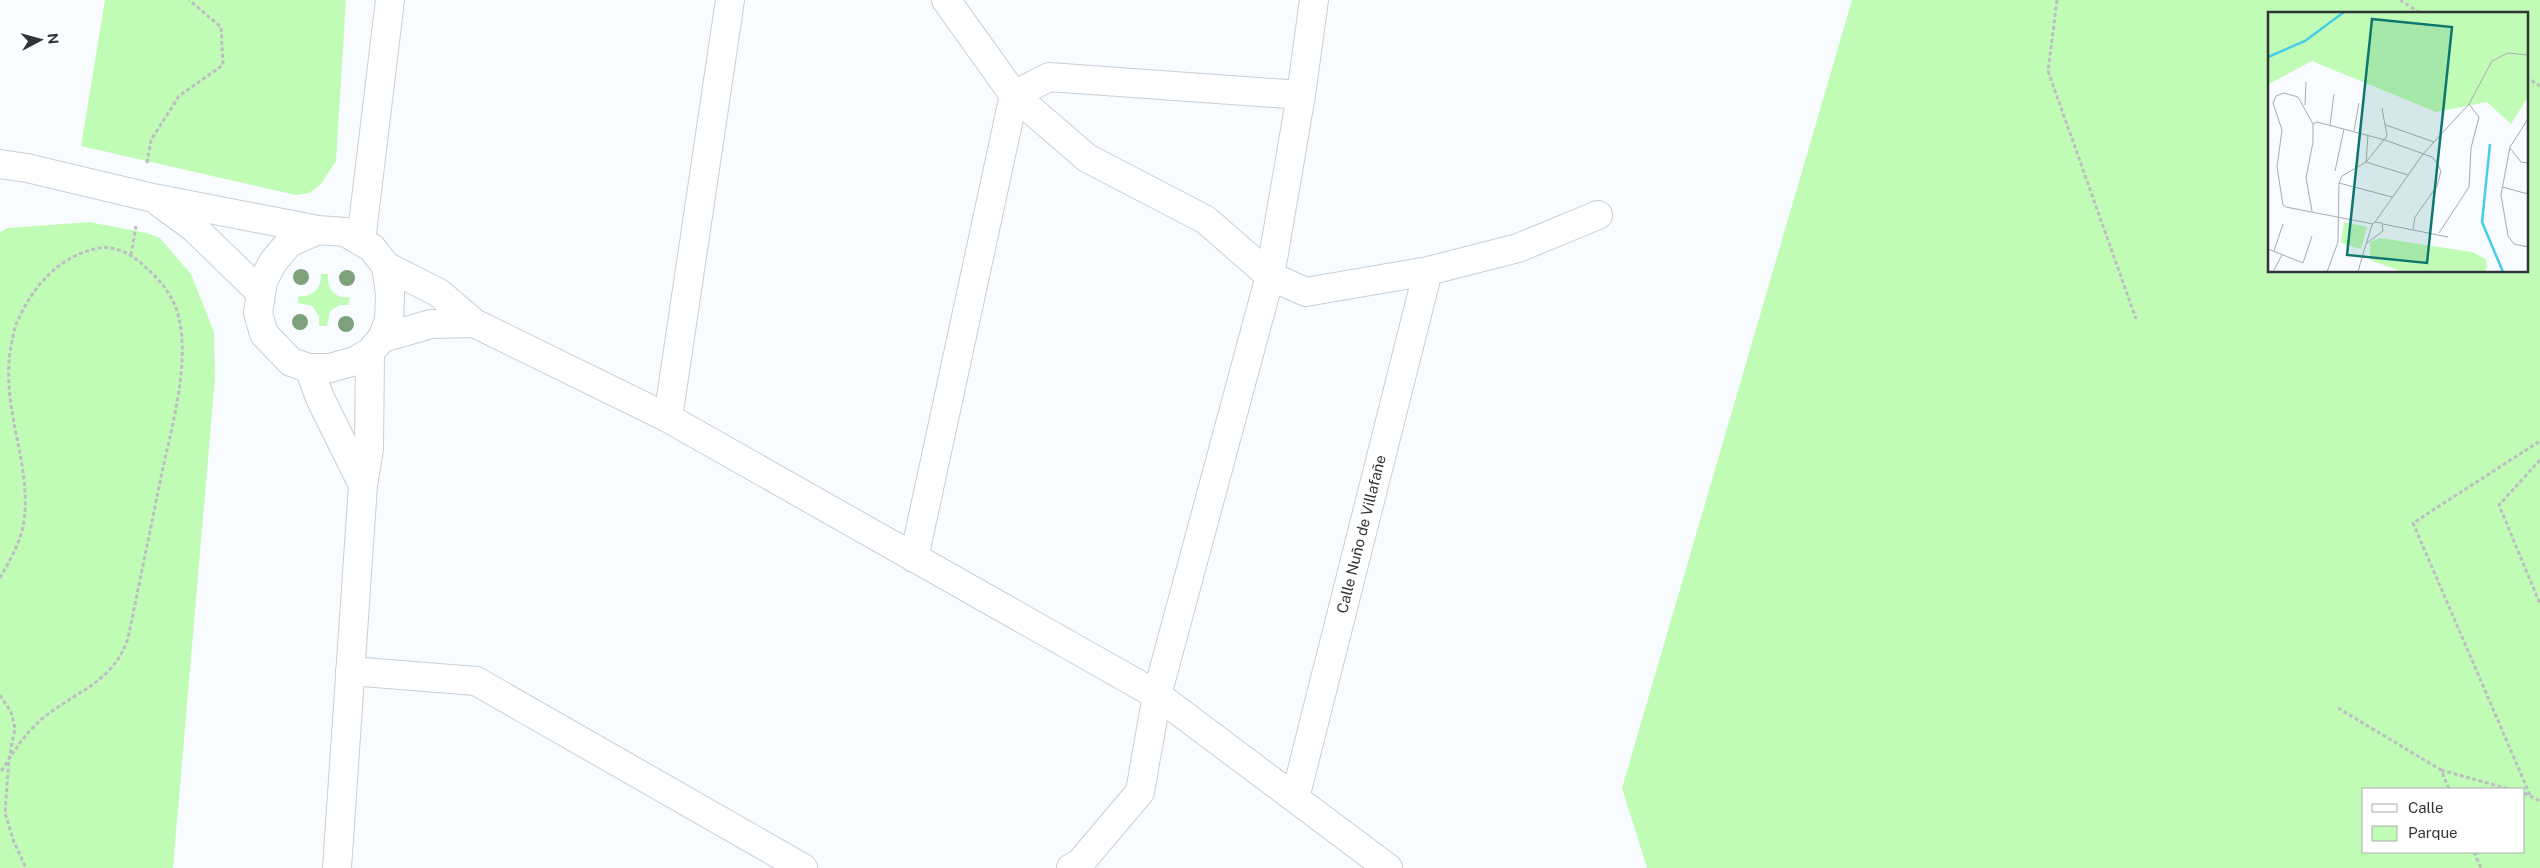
<svg xmlns="http://www.w3.org/2000/svg" width="2540" height="868" viewBox="0 0 2540 868" font-family="'Public Sans',sans-serif">
<style>
.green{fill:#c1fcb6;fill-rule:evenodd}
.lines{fill:none;stroke-linecap:round;stroke-linejoin:round}
.minor-casing{stroke:#c7cfd7;stroke-width:30}
.path{stroke:#bcbfc2;stroke-width:3;stroke-dasharray:4 2.5;stroke-linecap:butt}
.minor{stroke:#fff;stroke-width:28}
.tree{fill:#7ea17b}
.labels{text-anchor:middle;dominant-baseline:central;stroke-width:5;stroke-linejoin:round;paint-order:stroke}
.street-label{font-size:15px;fill:#323538;stroke:#fff}
.inset-river{fill:none;stroke:#47cde9;stroke-width:2.5}
.inset-road{fill:none;stroke:#a9acaf;stroke-width:1}
.view{fill:#0f766e;fill-opacity:0.15;stroke:#0f766e;stroke-width:2.5}
.inset-edge{fill:none;stroke:#323538;stroke-width:2.5}
</style>
<rect width="100%" height="100%" fill="#f8fcff"/>
<!-- green -->
<path class="green" d="M105 0H346L336 161 321 184 309 193 296 195 81 146Z
M1852 0H2540V868H1647L1622 788ZM2269 14H2526V271H2269ZM2524 789V852H2364V789Z
M89 222 147 233 160 238 191 274 214 332 215 378 173 868H0V232L8 228Z
M321 274H328C327 289 334 299 350 297L349 305H340L330 311 327 326H319V316L312 306 298 303V296C312 298 322 288 321 274Z"/>
<g class="lines">
<defs>
<path id="minor" d="M946 0 1014 95 1087 158 1206 220 1270 276 1306 292 1428 271 1518 248 1598 215
M0 164 27 168 153 198 318 230
M160 203 193 227 261 293
M318 230 345 232 372 248 386 266 390 294 389 321 382 338 370 352 355 361 330 368H309L291 362 264 334 258 313 263 281 273 262 289 243Z
M361 241 390 0
M386 266 439 293 474 323 668 418 1157 695 1388 868
M382 338 431 324 474 323
M309 368 320 398 363 485
M668 418 730 0
M914 558 1014 95 1049 77 1301 95
M350 671 476 681 803 868
M1295 798 1428 271
M337 868 363 485 369 448 370 352
M1071 868 1080 863 1140 792 1157 695 1270 276 1301 95 1314 0"/>
</defs>
<!-- minor casing -->
<use href="#minor" class="minor-casing"/>
<!-- path -->
<path class="path" d="M2057 0 2048 71 2136 319
M2400 0 2422 14
M2526 77 2540 86
M147 163 151 140 179 96 223 65 221 27 189 0
M131 255 136 226
M2540 460 2499 505 2540 604
M0 578C10 560 21 542 24 521 32 463 0 409 11 346 13 338 14 329 17 322 33 287 56 259 94 249 111 244 131 253 143 265 159 279 172 293 178 314 191 363 171 429 161 477 150 531 139 585 128 638 114 682 75 692 43 718 24 734 13 753 0 773
M0 695 11 712 15 728 9 759 5 813 14 842 26 868
M2338 708 2441 770 2449 789
M2441 770 2509 789
M2524 793 2540 801
M2530 795 2413 523 2540 441
M2474 852 2481 868"/>
<!-- minor -->
<use href="#minor" class="minor"/>
</g>
<!-- trees -->
<g class="tree">
<circle cx="301" cy="277" r="8"/>
<circle cx="347" cy="278" r="8"/>
<circle cx="300" cy="322" r="8"/>
<circle cx="346" cy="324" r="8"/>
</g>
<g class="labels">
<!-- street labels -->
<g class="street-label">
<text transform="translate(1361 534) rotate(-76)">Calle Nuño de Villafañe</text>
</g>
</g>
<!-- overview -->
<g transform="translate(2268 12)">
<rect width="260" height="260" fill="#f8fcff"/>
<path d="M0 0H260V85L243 112 219 90 168 100 44 49 1 72 0 79ZM76 210 99 215 93 237 73 231ZM112 226 204 240 218 247 219 255 217 260H135L102 248V230Z" fill="#c1fcb6"/>
<path class="inset-river" d="M0 45 37 29 76 0M222 132 214 210 235 260"/>
<path class="inset-road" d="M37 93 38 70M260 107 242 135 233 183 240 224 246 232 260 235M45 112 49 110 117 128 164 145 169 151 173 159 169 174 147 205 145 217M62 113 66 82M118 113 166 130M86 119 91 91M100 123 98 150 140 163M242 136 253 150 260 151M67 159 76 117M71 171 124 185M234 175 260 182M44 199 38 166 45 130V112L30 85 16 81 8 84 5 91 14 118 9 155 15 193 18 195 105 212M107 210 155 142 201 92 224 49 240 41 260 43M115 212 180 225M171 221 201 175 203 136 211 105 201 92M0 237 35 251 44 224M6 239 15 212M5 260 14 243M59 260 70 230 71 171 74 164 98 150 119 124 114 96M90 260 95 242 104 213 107 210 114 211 115 219 99 231"/>
<path class="view" d="M104 7 184 15 159 251 79 243Z"/>
<rect width="260" height="260" class="inset-edge"/>
</g>
<!-- legend -->
<rect x="2362" y="788" width="162" height="65" fill="#ffffff" stroke="#adaeaf"/>
<rect x="2372" y="804" width="25" height="8" fill="#ffffff" stroke="#adaeaf"/>
<text x="2408" y="813" font-size="15" fill="#323538">Calle</text>
<rect x="2372" y="826" width="25" height="15" fill="#c1fcb6" stroke="#adaeaf"/>
<text x="2408" y="838" font-size="15" fill="#323538">Parque</text>
<!-- north arrow -->
<g transform="translate(40 40) rotate(84)" stroke="#ffffff" stroke-width="4" paint-order="stroke">
<path d="M0-4L9 19L0 12L-9 19Z" fill="#323538"/>
<text y="-8" font-size="14" font-weight="bold" text-anchor="middle" fill="#323538">N</text>
</g>
</svg>
